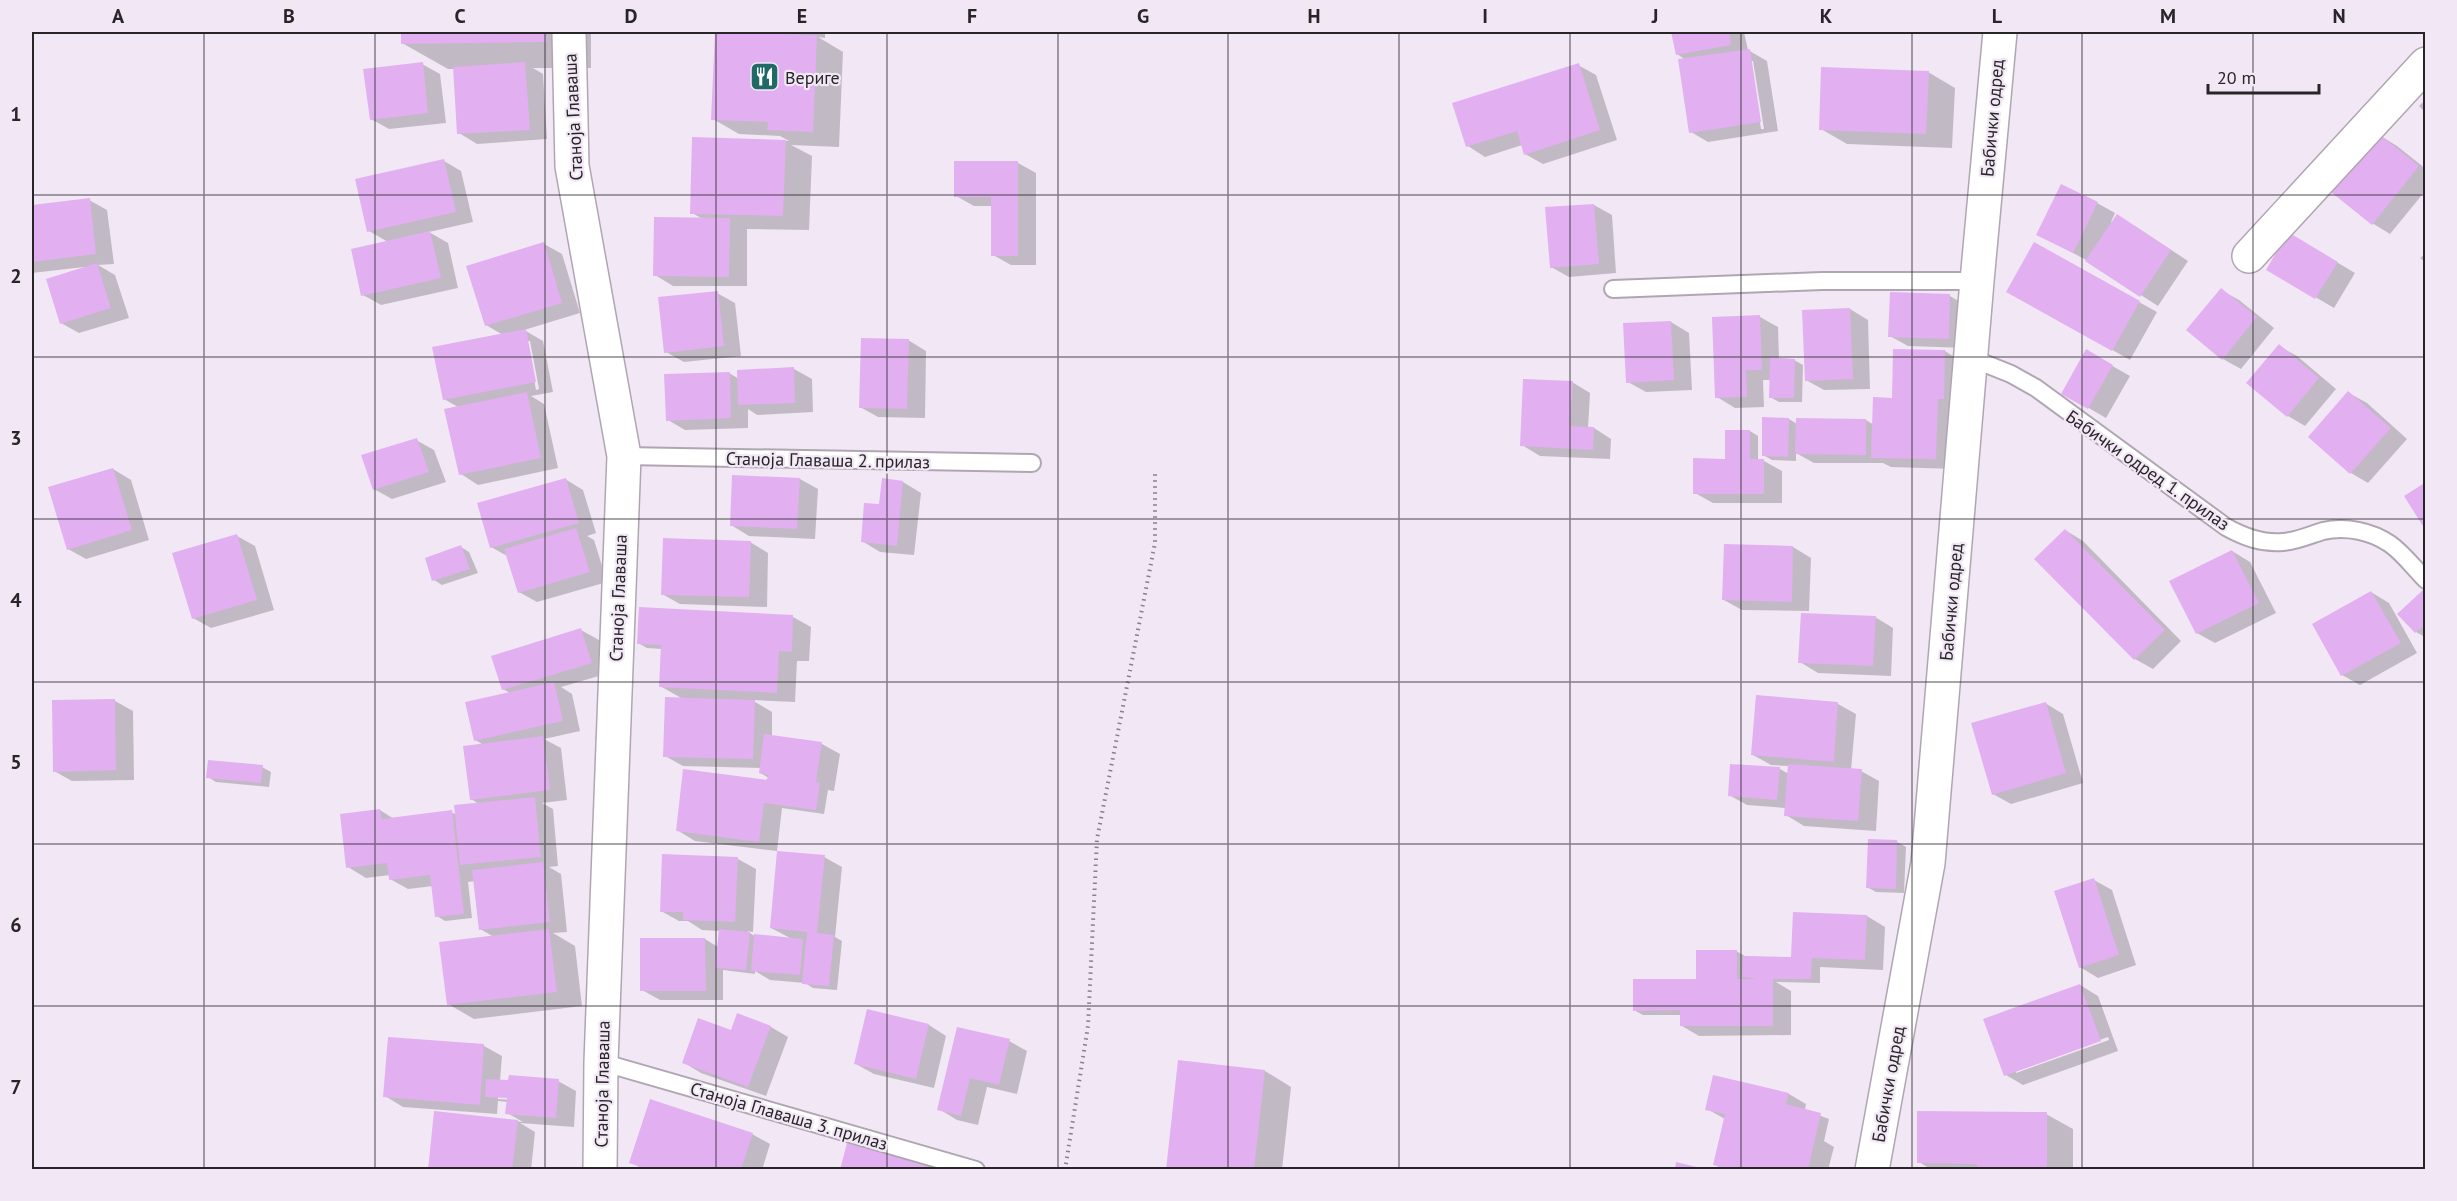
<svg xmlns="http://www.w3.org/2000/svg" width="2457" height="1201" viewBox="0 0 2457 1201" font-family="'PT Sans',sans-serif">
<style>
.shadow{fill:#0003;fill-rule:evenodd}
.building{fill:#e2aff1}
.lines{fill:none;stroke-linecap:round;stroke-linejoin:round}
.lane-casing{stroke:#b0a6b2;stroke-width:20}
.street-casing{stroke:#b0a6b2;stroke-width:36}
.path{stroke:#878189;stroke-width:4;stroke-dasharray:1.5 4.5;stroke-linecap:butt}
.lane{stroke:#fff;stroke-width:16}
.street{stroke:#fff;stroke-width:33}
.grid{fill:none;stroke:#282529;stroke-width:1.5;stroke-opacity:0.55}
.labels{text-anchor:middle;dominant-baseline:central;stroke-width:4.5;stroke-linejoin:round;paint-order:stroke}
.poi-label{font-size:18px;fill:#282529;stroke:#f2e8f5;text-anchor:start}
.street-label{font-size:18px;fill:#282529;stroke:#f2e8f5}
.neatline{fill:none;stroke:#282529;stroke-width:2}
.grid-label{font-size:20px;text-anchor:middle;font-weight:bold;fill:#282529}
</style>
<rect width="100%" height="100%" fill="#f2e8f5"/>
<!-- shadow -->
<path class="shadow" d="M402 32H591V68H533L543 74 547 139 477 144 459 133 455 69H448L402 43Z
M731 32H825V38L818 37 843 52 839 147 791 145 812 156 809 230 747 229V286H673L655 275 703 219 692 213 694 139 789 141 780 136 739 134 713 119 734 33Z
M1672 32H1744L1748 50 1767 61 1778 131 1708 142 1691 132 1686 60 1677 54ZM1750 61H1753L1764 129H1761Z
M422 64 440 74 446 123 389 129 371 119Z
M1578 65 1596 75 1617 140 1543 164 1525 154 1522 145 1485 157 1468 146Z
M1928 72 1955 88 1952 148 1847 144 1821 129Z
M2426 99V113L2419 106Z
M2379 135 2397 146 2426 169V190L2390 234 2372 223Z
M444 161 461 171 473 222 429 232 448 243 458 288 381 305 363 295 388 242 369 231Z
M956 163H1018L1036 173V265H1011L993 255V206H974L956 196Z
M89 200 107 210 114 264 98 265 115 275 129 318 79 333 61 323 84 267 32 273V207Z
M2097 203 2115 213 2111 222 2135 226 2188 261 2158 306 2088 261 2056 244Z
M1594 205 1612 215 1616 273 1569 277 1551 267Z
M2289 234 2355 273 2334 308 2268 269Z
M544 244 562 254 580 313 524 330 543 341 553 392 531 396 544 404 558 468 478 485 461 474 458 407 444 399 503 335 486 325ZM527 341H530L539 389 536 390Z
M2034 244 2157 312 2130 360 2008 291Z
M2426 253V263L2420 258Z
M2221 290 2239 300 2274 328 2241 369 2223 359Z
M717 293 735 303 741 356 684 362 666 352Z
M1950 296 1967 306 1966 348 1908 346 1890 336Z
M1850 309 1868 320 1870 389 1824 390 1806 380Z
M1760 317 1778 327 1779 359 1794 360 1803 365 1802 402H1779L1770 397 1771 380H1763L1764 407 1735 408 1717 397Z
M1671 322 1689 333 1692 390 1646 392 1628 382 1625 324Z
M908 340 926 351 925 418 878 417 860 407Z
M2279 346 2297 356 2336 389 2305 426 2288 416Z
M1945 351 1962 362 1954 469 1891 467 1883 463H1814L1796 453V461L1772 460 1763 455 1789 419 1797 424 1866 420 1874 425 1893 399Z
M2086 351 2130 376 2106 418 2063 393Z
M794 369 812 379 813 412 757 415 748 409V428L685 430 668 420 729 373 739 379Z
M1572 382 1590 393 1588 428H1594L1611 439 1610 459 1540 456 1522 445Z
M2349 393 2367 403 2407 439 2368 483 2351 473Z
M1750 431 1758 436V461H1764L1782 471V503H1713L1695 493 1726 460Z
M416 440 434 450 446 482 392 499 374 489Z
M113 469 131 480 149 540 86 559 68 549Z
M565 479 583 490 596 533 587 536 594 540 607 582 537 602 519 592 509 557 491 547Z
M800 479 818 489 815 539 749 536 731 525Z
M883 480 903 482 921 493 914 555 880 552 862 541 881 505Z
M2065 530 2083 541 2181 641 2153 669 2135 659Z
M237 536 255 546 274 610 211 628 193 618Z
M750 542 768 553 767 607 680 604 662 594Z
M461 547 469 552 478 573 442 585 434 580Z
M1793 547 1811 558 1809 611 1742 610 1724 600Z
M2232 551 2250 562 2276 613 2215 643 2197 633Z
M2371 592 2389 603 2417 653 2360 685 2342 675Z
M2426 593V636L2425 637 2416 632Z
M640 609 793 617 811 627 809 661H797L795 702 752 700 772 712V736L822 744 840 754 834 791 828 790 824 814 782 808 777 851 695 841 677 830 769 778 760 773 761 768 683 766 665 756 683 699 660 686 662 649 647 648 638 643Z
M1875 617 1893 628 1891 676 1818 673 1800 662Z
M581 630 599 640 609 673 561 687 572 694 580 731 544 739 561 748 567 800 542 803 553 809 558 866 549 867 561 874 567 932 553 933 575 946 582 1006 474 1019 448 1004 494 937 480 929 475 881 468 882 472 918 445 921 437 916 433 886 408 889 390 879V875L366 878 348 867 380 810 394 819 451 812 457 815 479 804 471 799 484 745 475 740 510 693 503 689Z
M115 701 133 711 134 780 72 781 54 771Z
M2045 703 2063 714 2083 783 2011 804 1993 794Z
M1838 704 1856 714 1851 770 1861 771 1879 781 1876 831 1804 826 1786 815V808L1747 805 1729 795 1780 769 1789 774V766L1771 765 1753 755Z
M262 767 271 772 269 787 216 782 208 777Z
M1869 841 1897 842 1906 847 1904 893 1876 892 1867 887Z
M824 857 842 867 835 937 842 941 837 990 813 988 805 983 770 980 755 971V974L723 970V1000H660L642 990 705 939 718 947 720 931 702 930 688 921H679L661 911 738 859 756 869 753 932 747 931 756 937 792 939 771 928Z
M2094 880 2112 890 2136 965 2098 978 2080 967Z
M1867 916 1885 927 1883 970 1820 967V983L1776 982 1791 991V1035L1699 1036 1682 1026V1015H1643L1634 1010 1697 980 1736 951 1745 956 1797 959Z
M2080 985 2098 996 2118 1051 2023 1085 2006 1075ZM2108 1037 2109 1040 2016 1073V1070Z
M868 1011 929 1025 946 1036 934 1088 874 1074 856 1064Z
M738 1015 771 1027 788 1037 766 1096 701 1073 683 1062 732 1031Z
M958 1029 1009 1041 1027 1051 1017 1094 987 1087 978 1125 957 1120 939 1109Z
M484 1046 502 1056 500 1081H558L576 1091 574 1127 520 1123 535 1132 531 1170H430L436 1113 523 1122 507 1113 508 1102 498 1101 497 1114 403 1107 385 1096ZM498 1096 514 1097V1100L498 1099Z
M1265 1071 1291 1087 1282 1170H1167Z
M1789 1094 1806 1104 1805 1110 1829 1119 1824 1141 1834 1147 1828 1170H1724L1714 1164 1725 1119 1707 1109Z
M2046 1114 2073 1129V1170H1932L1919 1162Z
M752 1134 770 1144 762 1170H644L631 1162Z"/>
<!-- building -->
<path class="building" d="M401 32H546V42L401 44Z
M715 32 817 35 813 132 767 130 768 122 711 120Z
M1671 32H1729L1731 45 1676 55Z
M1750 49 1761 122 1689 133 1678 59Z
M423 62 428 113 370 120 363 69Z
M525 62 530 130 457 134 453 67Z
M1579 63 1600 130 1524 155 1517 131 1466 147 1452 103Z
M1821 67 1929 71 1926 134 1819 130Z
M2379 134 2419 166 2372 225 2331 192Z
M692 137 786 140 783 216 690 214Z
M444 159 456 212 367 232 355 179Z
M954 161H1018V256H991V197H954Z
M2061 184 2098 202 2073 253 2036 235Z
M90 198 96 254 32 262V205Z
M1594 204 1599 264 1550 268 1545 207Z
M2117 214 2171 250 2140 297 2085 261Z
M654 217 730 218 729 277 653 276Z
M430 231 441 278 361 296 351 249Z
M2288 232 2338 262 2315 299 2266 270Z
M544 242 562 303 485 326 466 266Z
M2034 242 2140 301 2112 351 2006 292Z
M97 263 111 308 60 324 46 279Z
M2221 288 2257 317 2222 360 2186 330Z
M718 291 724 346 664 353 658 297Z
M1890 292 1950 294 1949 339 1888 337Z
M1850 308 1853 379 1805 381 1802 310Z
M1760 315 1762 370H1746L1747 397 1715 398 1712 317Z
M1671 321 1674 380 1626 383 1623 323Z
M526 329 536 382 443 400 432 347Z
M861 338 909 339 907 409 859 408Z
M2279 344 2319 378 2287 417 2246 383Z
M1893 349 1945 350 1944 399H1938L1936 459 1871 458 1873 397 1892 398Z
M2086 349 2113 365 2088 409 2061 394Z
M1770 357 1795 359 1794 398H1769Z
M794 367 795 403 738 405 737 370Z
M730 372 731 418 666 421 664 374Z
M1523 379 1573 381 1570 426 1594 427 1593 450 1520 446Z
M2348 391 2391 428 2350 474 2308 437Z
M527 392 541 458 459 475 444 409Z
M1762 417 1789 418 1788 457 1762 456Z
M1796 418 1866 419V455L1795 454Z
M1725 430H1750V459H1764V494H1693V458L1725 459Z
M417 438 429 472 373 490 361 455Z
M113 468 132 530 67 550 48 487Z
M732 475 800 478 797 529 730 526Z
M566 478 579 523 490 548 477 503Z
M882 478 903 481 897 546 861 542 864 503 879 504Z
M2426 482V531L2404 496Z
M576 528 590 572 518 593 504 549Z
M2065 529 2165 630 2134 660 2034 559Z
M237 534 257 600 192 619 172 553Z
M663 538 751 541 749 597 661 595Z
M1724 544 1793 546 1792 602 1722 600Z
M461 545 470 569 432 581 425 558Z
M2232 550 2259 603 2196 634 2169 581Z
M2423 590 2426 592V624L2415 633 2397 614Z
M2371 591 2401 643 2341 676 2312 624Z
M639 607 793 615 792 652 779 651 777 693 659 687 661 645 637 644Z
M1801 613 1876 616 1873 666 1798 663Z
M581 628 592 663 502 690 491 656Z
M554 682 563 721 474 741 465 702Z
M1756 695 1838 702 1834 762 1751 755Z
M665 697 755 700 753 759 663 757Z
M115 699 116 770 53 772 52 700Z
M2046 702 2066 773 1992 795 1971 723Z
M764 734 822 742 816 782 820 783 816 810 764 803 759 842 676 831 683 769 767 780 768 775 759 773Z
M543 736 550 790 470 800 463 746Z
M208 760 263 765 261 783 206 778Z
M1730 764 1780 767 1777 800 1728 796Z
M1788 764 1862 769 1858 821 1784 816Z
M535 797 541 857 460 865 454 805Z
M380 809 381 819 452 810 464 914 435 917 430 875 389 880 387 863 346 868 340 814Z
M1868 839 1897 840 1896 889 1866 888Z
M777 851 825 855 817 933 834 935 829 986 802 984 807 932 770 928Z
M662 854 738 857 735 922 683 920V912H660Z
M543 862 550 922 479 930 472 870Z
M2094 878 2119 955 2079 968 2054 891Z
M1793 912 1867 915 1865 960 1812 958 1811 979H1773V1026H1680V1010L1633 1011V979H1696V950H1737V979H1757L1742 977 1743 956 1791 957Z
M549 929 557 992 447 1005 439 942Z
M719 929 750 932 746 970 715 968Z
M754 934 803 939 800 975 751 971Z
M640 938H705L706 991H640Z
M2080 984 2101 1041 2004 1076 1983 1019Z
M867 1009 929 1024 916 1079 854 1064Z
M737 1013 771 1026 748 1087 682 1063 698 1018 731 1030Z
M957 1027 1010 1039 999 1085 970 1078 961 1116 937 1110Z
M388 1037 484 1044 480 1105 383 1097Z
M1178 1060 1265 1070 1254 1170H1166Z
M509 1075 559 1079 556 1118 505 1114 507 1098 485 1097 486 1079 508 1080Z
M1713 1075 1789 1093 1786 1104 1821 1113 1808 1170H1733L1713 1165 1725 1114 1705 1110Z
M650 1099 753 1133 741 1170H650L629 1163Z
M434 1111 518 1120 512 1170H428Z
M1917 1111 2047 1112V1170H1977V1164L1917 1163Z
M847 1143 940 1169V1170H840Z
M1676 1162 1705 1169V1170H1675Z"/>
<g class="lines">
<defs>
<path id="lane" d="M1613 289 1822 281H1977
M1971 358 2011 374 2036 388 2226 527C2244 537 2262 544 2283 542 2297 541 2310 535 2323 531 2346 526 2371 531 2390 544 2403 553 2414 568 2426 580
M624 456 1032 463
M601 1062 976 1170"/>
<path id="street" d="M569 32 572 166 624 456 601 1062 600 1170
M2249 256 2426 64
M1872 1170 1928 863 1977 281 2000 32"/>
</defs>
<!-- lane casing -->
<use href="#lane" class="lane-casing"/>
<!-- street casing -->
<use href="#street" class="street-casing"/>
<!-- path -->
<path class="path" d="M1065 1170 1088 1026 1097 839 1155 543V470"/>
<!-- lane -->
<use href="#lane" class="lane"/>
<!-- street -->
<use href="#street" class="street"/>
</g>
<!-- grid -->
<path class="grid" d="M204 32V1170M375 32V1170M545 32V1170M716 32V1170M887 32V1170M1058 32V1170M1228 32V1170M1399 32V1170M1570 32V1170M1741 32V1170M1912 32V1170M2082 32V1170M2253 32V1170M32 195H2426M32 357H2426M32 519H2426M32 682H2426M32 844H2426M32 1006H2426"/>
<!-- icons -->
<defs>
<symbol id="restaurant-square" viewBox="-11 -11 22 22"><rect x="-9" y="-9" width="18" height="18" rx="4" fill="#1f6a67" stroke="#f2e8f5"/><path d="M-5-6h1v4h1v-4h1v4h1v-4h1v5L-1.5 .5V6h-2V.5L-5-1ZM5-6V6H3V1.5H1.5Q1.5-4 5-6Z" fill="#fff"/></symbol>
</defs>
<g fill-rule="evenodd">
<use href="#restaurant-square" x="748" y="60" width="33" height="33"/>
</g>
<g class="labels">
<!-- poi labels -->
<g class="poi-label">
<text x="785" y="77">Вериге</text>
</g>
<!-- street labels -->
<g class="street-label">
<text transform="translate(573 117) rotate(-93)">Станоја Главаша</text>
<text transform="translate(1992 118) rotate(-85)">Бабички одред</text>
<text transform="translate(828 460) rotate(1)">Станоја Главаша 2. прилаз</text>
<text transform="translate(2148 470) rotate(35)">Бабички одред 1. прилаз</text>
<text transform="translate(618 598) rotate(-88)">Станоја Главаша</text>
<text transform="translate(1951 602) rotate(-85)">Бабички одред</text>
<text transform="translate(602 1084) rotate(-89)">Станоја Главаша</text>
<text transform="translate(1888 1084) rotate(-80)">Бабички одред</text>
<text transform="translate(789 1116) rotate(16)">Станоја Главаша 3. прилаз</text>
</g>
</g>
<!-- border -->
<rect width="2457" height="1201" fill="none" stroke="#f2e8f5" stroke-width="66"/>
<!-- scale -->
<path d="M2208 84v9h111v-9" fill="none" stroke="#282529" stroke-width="3"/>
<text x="2217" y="84" font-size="18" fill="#282529" stroke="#f2e8f5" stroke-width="4.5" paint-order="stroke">20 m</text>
<rect x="33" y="33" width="2391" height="1135" class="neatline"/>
<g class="grid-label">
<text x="118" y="23">A</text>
<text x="289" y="23">B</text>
<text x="460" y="23">C</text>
<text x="631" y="23">D</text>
<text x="802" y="23">E</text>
<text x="972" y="23">F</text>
<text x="1143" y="23">G</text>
<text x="1314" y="23">H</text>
<text x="1485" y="23">I</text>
<text x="1655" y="23">J</text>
<text x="1826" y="23">K</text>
<text x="1997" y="23">L</text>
<text x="2168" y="23">M</text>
<text x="2339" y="23">N</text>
<text x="16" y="121">1</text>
<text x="16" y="283">2</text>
<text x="16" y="445">3</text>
<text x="16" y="607">4</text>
<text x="16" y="769">5</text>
<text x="16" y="932">6</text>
<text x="16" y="1094">7</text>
</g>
</svg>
